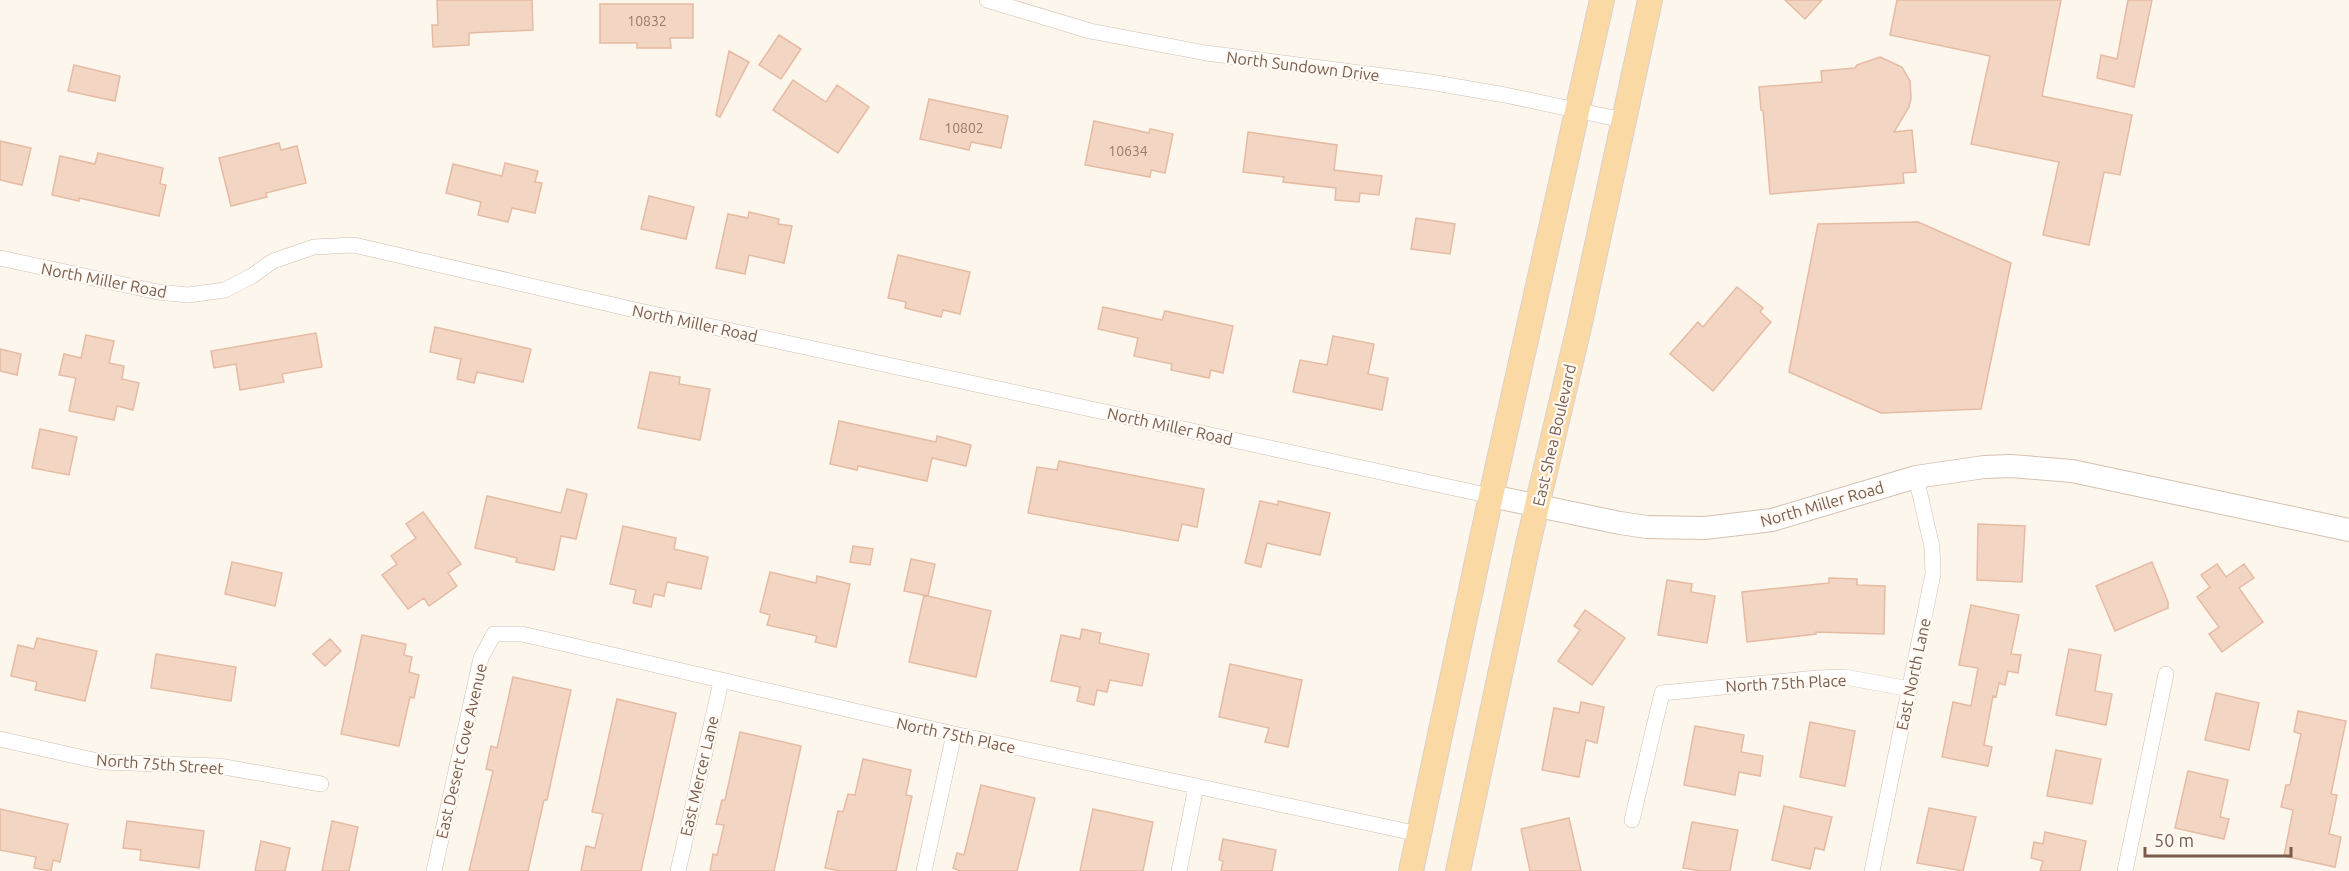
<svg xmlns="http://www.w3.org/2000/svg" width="2349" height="871" viewBox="0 0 2349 871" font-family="Ubuntu,sans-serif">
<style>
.building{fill:#f3d5c3;stroke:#e6bba3;stroke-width:1.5}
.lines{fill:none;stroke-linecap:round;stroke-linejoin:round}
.street-casing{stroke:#d1beb0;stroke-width:16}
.secondary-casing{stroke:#d6c0b0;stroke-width:24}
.primary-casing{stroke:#dad1cd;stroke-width:26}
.street{stroke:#fff;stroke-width:15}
.secondary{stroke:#fff;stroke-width:22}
.primary{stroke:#fbd9a5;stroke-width:24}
.labels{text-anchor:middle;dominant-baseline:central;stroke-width:4.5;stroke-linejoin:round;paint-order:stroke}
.number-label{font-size:14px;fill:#987a6a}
.street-label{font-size:16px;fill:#7a5c4d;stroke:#fffaf3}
</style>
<rect width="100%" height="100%" fill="#fdf6ec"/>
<!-- building -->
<path class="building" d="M437 0H532L533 30 469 33V45L433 47 432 25H438Z
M1785 0H1822L1805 19Z
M1897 0H2061L2042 96 2132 115 2120 175 2104 172 2089 245 2043 235 2059 162 1971 144 1990 56 1890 35Z
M2128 0H2152L2134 87 2097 78 2101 55 2117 59Z
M600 4H693V38H670L671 48H637V43H600Z
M779 35 801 49 781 79 759 65Z
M729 51 749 62 720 117 716 115Z
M1880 57 1902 67 1910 81 1911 98 1909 107 1894 132 1912 130 1916 172 1903 173 1904 183 1770 194 1763 110H1761L1759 87 1822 82 1821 71 1855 68 1857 65Z
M74 65 120 76 115 101 68 91Z
M793 80 826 102 837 85 869 107 838 153 773 110Z
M929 99 1008 116 1001 148 971 142 969 150 920 139Z
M1094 121 1149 133 1150 129 1173 134 1165 173 1151 170 1150 177 1085 165Z
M1248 132 1337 145 1334 170 1382 176 1379 195 1360 193 1359 202 1335 200 1336 188 1283 182 1284 177 1243 172Z
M0 141 31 148 22 185 0 180Z
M279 143 281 150 297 146 306 183 266 193 267 197 231 206 219 158Z
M98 153 163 168 160 184 166 185 159 216 79 198V201L52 195 60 156 95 164Z
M505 163 538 171 535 182 542 183 535 213 512 208 508 222 478 215 481 202 446 193 453 164 502 176Z
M649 196 694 207 686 239 641 229Z
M749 212 779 219 778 224 792 226 784 263 749 255 745 274 716 268 728 214 748 218Z
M1416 218 1455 224 1450 254 1411 249Z
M1918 222 2011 263 1981 409 1881 413 1789 372 1818 224Z
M898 255 970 272 960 314 943 310 941 317 905 308 906 302 888 298Z
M1737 287 1763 308 1760 312 1771 322 1713 391 1670 354 1698 322 1703 327Z
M1103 307 1162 320 1165 311 1233 326 1223 373 1211 370 1209 378 1171 370 1172 364 1134 356 1138 338 1098 329Z
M435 327 531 349 523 382 477 372 474 383 457 379 461 359 430 352Z
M316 333 322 367 282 374 284 382 240 390 236 364 214 368 211 351Z
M86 335 114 341 109 363 124 366 122 379 139 383 133 410 117 406 114 420 69 411 76 378 59 375 64 354 81 358Z
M1333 336 1374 344 1368 374 1388 378 1382 410 1293 392 1300 360 1327 365Z
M0 349 21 354 17 375 0 371Z
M650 372 680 377 679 384 710 389 700 440 638 428Z
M839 421 936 442 937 436 971 445 966 466 932 458 927 481 858 466 857 470 830 464Z
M40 429 77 437 69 475 32 468Z
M1059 461 1204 489 1197 527 1182 524 1178 541 1028 513 1037 467 1057 470Z
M567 489 587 494 576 539 561 536 554 570 516 562 517 558 475 548 487 496 561 513Z
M1260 501 1278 505V501L1330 513 1320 555 1267 543 1261 567 1245 563Z
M423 512 461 564 448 573 457 586 429 606 424 598 408 609 382 575 397 564 391 556 416 538 406 524Z
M1978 524 2025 526 2022 582 1977 580Z
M623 526 676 538 674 549 708 557 701 589 667 582 664 596 654 594 651 607 633 603 636 590 610 584Z
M853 546 873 549 870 565 850 562Z
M911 559 935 564 928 596 904 591Z
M232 562 282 573 275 606 225 594Z
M2152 562 2168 602V608L2115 631 2096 586Z
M2217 564 2226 577 2244 564 2254 578 2239 588 2263 622 2222 652 2209 634 2219 627 2197 597 2210 587 2201 575Z
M770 572 816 583 817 576 850 584 836 647 815 642 817 636 767 625 770 615 760 612Z
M1829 578 1857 579V585L1885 586 1884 634 1816 632V634L1747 642 1742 592 1829 583Z
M1667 580 1692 584 1691 592 1715 596 1707 643 1658 635Z
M924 595 991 611 976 677 909 662Z
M1971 605 2019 615 2011 654 2021 655 2018 673 2008 671 2005 685 1999 683 1996 697 1993 696 1984 745 1992 747 1988 766 1942 757 1953 702 1971 706 1978 668 1959 665Z
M1585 610 1625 638 1592 685 1558 661 1580 630 1574 626Z
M1082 629 1101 633 1099 643 1149 654 1142 686 1110 680 1107 692 1097 690 1094 705 1077 701 1080 687 1051 681 1061 635 1080 639Z
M362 635 406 644 404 655 412 657 409 672 419 675 414 698 410 697 399 746 341 734Z
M37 638 97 651 85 701 35 690 37 682 11 676 18 645 34 649Z
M330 639 341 651 325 666 313 654Z
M2069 649 2101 655 2095 691 2112 694 2106 725 2056 715Z
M156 654 236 667 231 701 151 688Z
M1230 664 1302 680 1288 747 1265 742 1269 728 1219 717Z
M513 677 571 690 547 800H544L528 871H469L493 771 486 769 491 746 497 748Z
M2216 693 2259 703 2249 750 2205 740Z
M617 699 676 713 641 871H581L586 846 595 848 603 814 592 812Z
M1581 702 1604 707 1597 743 1586 740 1579 777 1542 770 1554 708 1579 713Z
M2298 711 2346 721 2331 794 2337 795 2329 834 2341 837 2335 867 2284 856 2293 810 2281 807 2286 785H2290L2301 734 2294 732Z
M1810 722 1855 731 1845 786 1800 777Z
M1695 726 1744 735 1741 752 1763 756 1760 776 1739 772 1735 795 1684 785Z
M740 732 801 746 774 871H710L713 854 717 855 724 825 716 824 722 800H725Z
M2056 750 2101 759 2092 804 2047 796Z
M863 759 911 770 906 795 912 796 896 871H840L825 868 838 811 843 812 848 794 855 795Z
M2188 771 2228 780 2220 817 2229 819 2224 839 2175 828Z
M981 785 1035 798 1017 871H960L953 868 957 853 964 855Z
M1784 806 1832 817 1824 850 1815 848 1810 869 1772 860Z
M1929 808 1976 817 1963 871 1917 863Z
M0 809 68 824 60 862 53 860 51 871 34 868 36 857 0 850Z
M1093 809 1153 822 1143 871H1080Z
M1569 818 1581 871H1530L1521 829Z
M127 821 204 831 199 868 140 860 141 850 123 848Z
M332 821 358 827 349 871H322Z
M1692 822 1738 830 1730 871H1701L1683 868Z
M2045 832 2086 841 2080 871H2040L2043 861 2031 858 2034 842 2043 844Z
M1223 839 1276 850 1272 871H1221L1223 861 1219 860Z
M261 841 290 848 285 871H255Z"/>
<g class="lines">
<defs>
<path id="street" d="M987 0 1090 31 1206 53 1430 82 1505 95 1623 120
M0 258 158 292 188 295 225 290 252 276 273 261 314 247 354 245 635 310 1491 496
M0 739 102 762 219 766 321 784
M1632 820 1662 693 1817 678 1845 677 1910 689
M434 871 481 658 494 634H522L954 734 1419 834
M678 871 721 682
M924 871 954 734
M1179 871 1196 787
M1872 871 1933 574 1932 547 1916 477
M2125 871 2166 674"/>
<path id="secondary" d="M1491 496 1620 523 1647 527 1705 528 1772 520 1916 477 1984 467 2011 466 2072 471 2349 530"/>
<path id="primary" d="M1411 871 1491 496 1602 0
M1458 871 1528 544 1580 323 1650 0"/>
</defs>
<!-- street casing -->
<use href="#street" class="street-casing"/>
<!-- secondary casing -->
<use href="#secondary" class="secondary-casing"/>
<!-- primary casing -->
<use href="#primary" class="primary-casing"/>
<!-- street -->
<use href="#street" class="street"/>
<!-- secondary -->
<use href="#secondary" class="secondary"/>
<!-- primary -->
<use href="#primary" class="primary"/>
</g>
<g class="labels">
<!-- number labels -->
<g class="number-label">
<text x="647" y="21">10832</text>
<text x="964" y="128">10802</text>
<text x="1128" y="151">10634</text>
</g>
<!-- street labels -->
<g class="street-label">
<text transform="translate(1303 66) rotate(7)">North Sundown Drive</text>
<text transform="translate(104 280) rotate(11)">North Miller Road</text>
<text transform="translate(695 323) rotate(12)">North Miller Road</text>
<text transform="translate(1170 426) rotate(12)">North Miller Road</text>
<text transform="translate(1554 435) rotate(-77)">East Shea Boulevard</text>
<text transform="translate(1822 504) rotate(-16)">North Miller Road</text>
<text transform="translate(1913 674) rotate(-78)">East North Lane</text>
<text transform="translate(1786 683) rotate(-3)">North 75th Place</text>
<text transform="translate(956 735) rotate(12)">North 75th Place</text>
<text transform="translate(461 751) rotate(-77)">East Desert Cove Avenue</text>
<text transform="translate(160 764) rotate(4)">North 75th Street</text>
<text transform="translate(699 776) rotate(-77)">East Mercer Lane</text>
</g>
</g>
<!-- scale -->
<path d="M2145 847v9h146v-9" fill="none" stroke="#7a5c4d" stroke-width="3"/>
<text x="2154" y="847" font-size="18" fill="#7a5c4d" stroke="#fffaf3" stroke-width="4.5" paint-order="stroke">50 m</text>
</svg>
